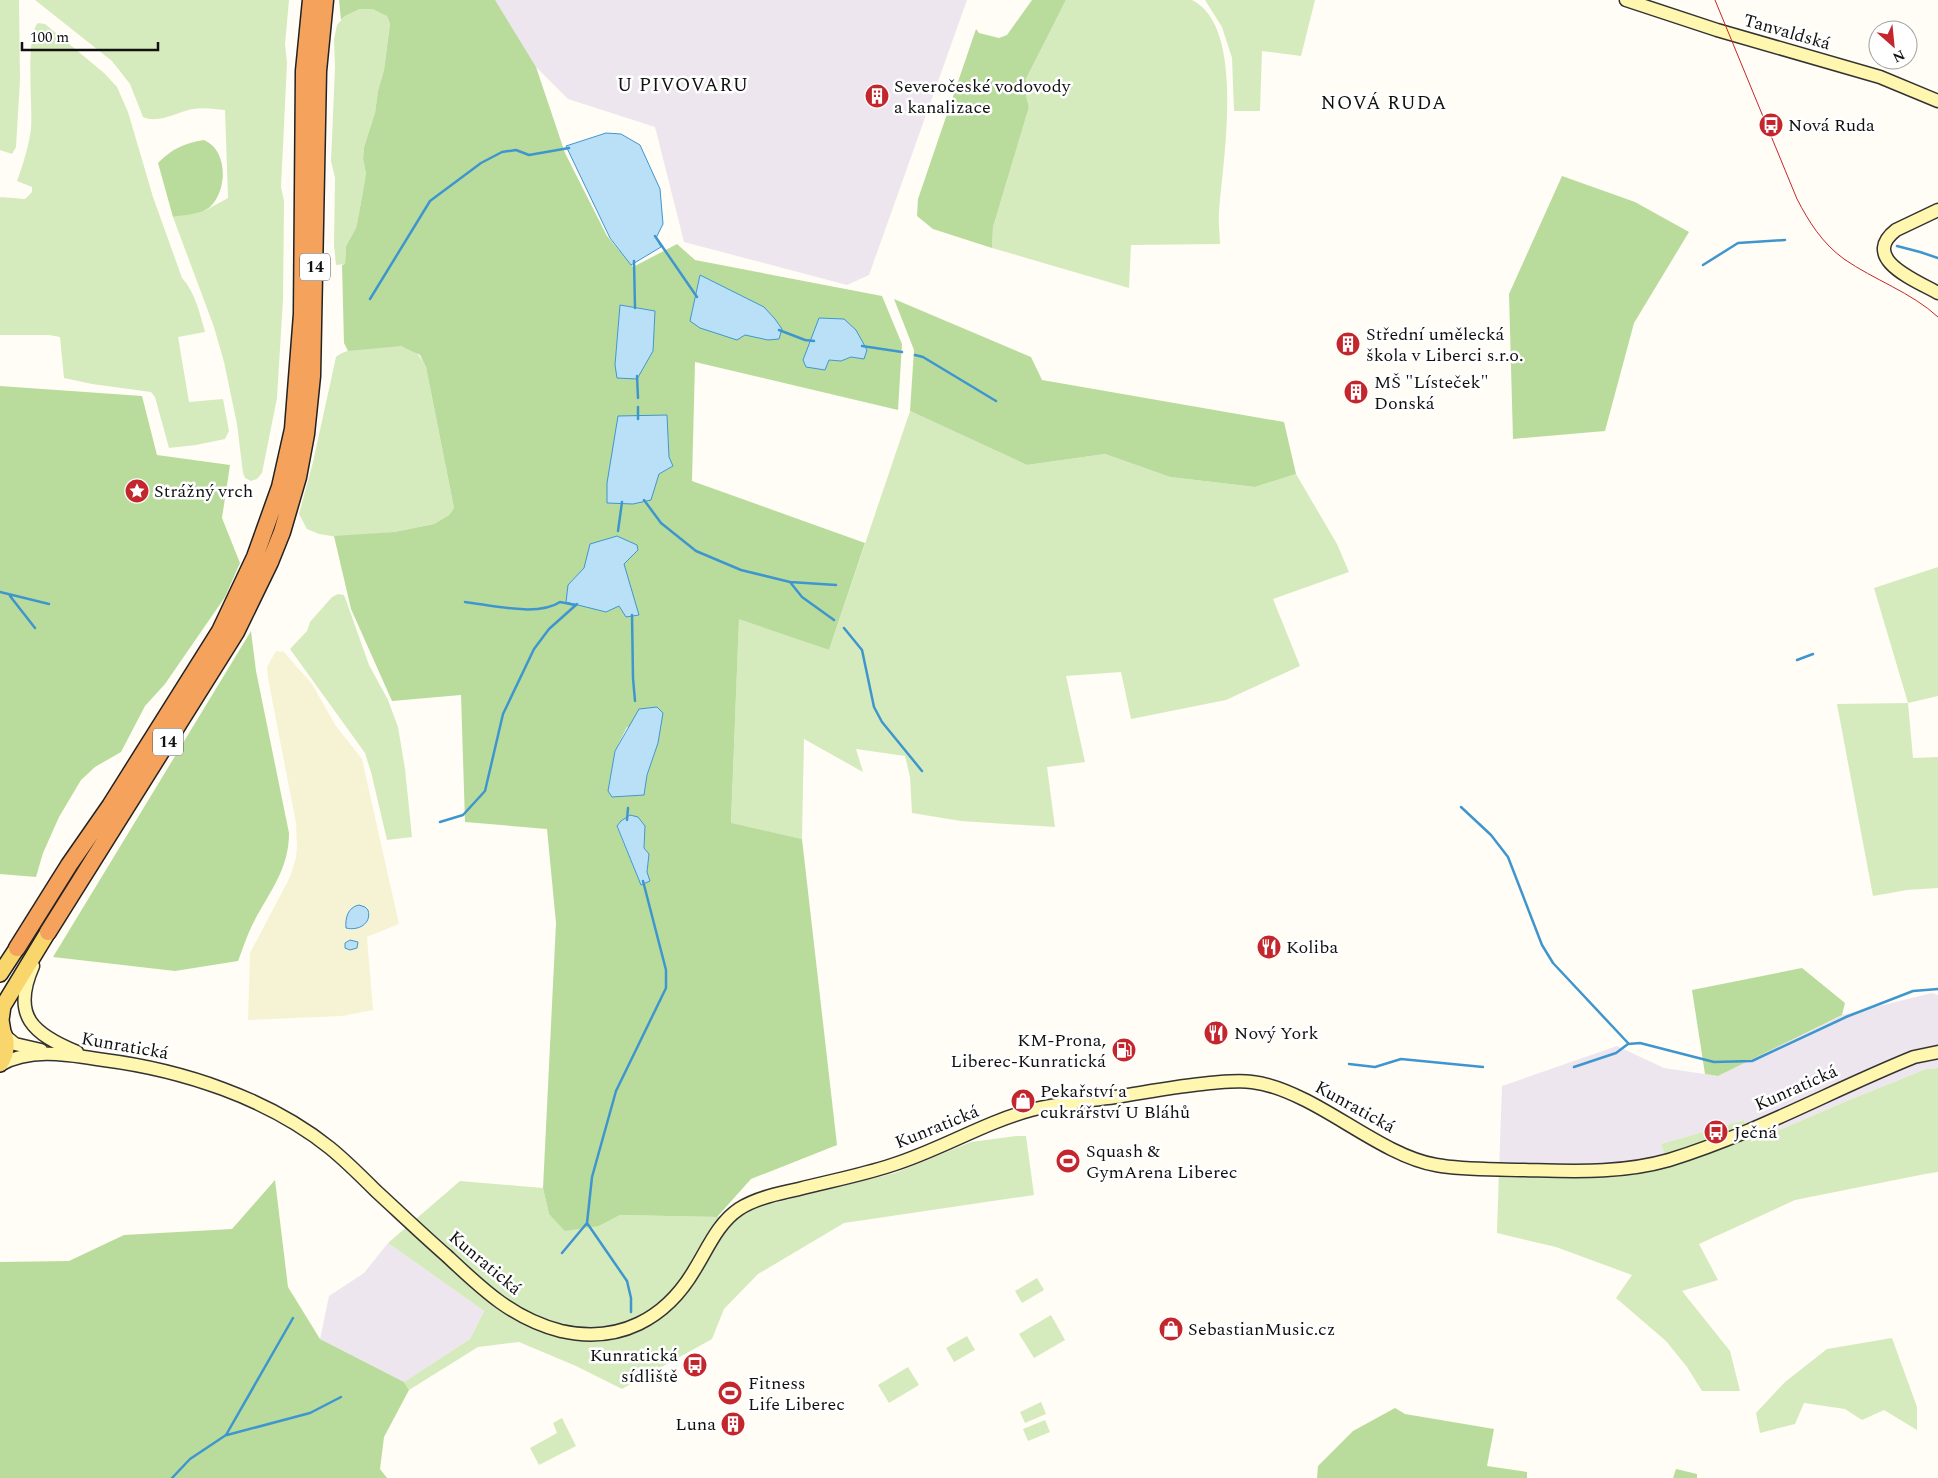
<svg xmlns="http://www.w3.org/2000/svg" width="1938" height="1478" viewBox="0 0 1938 1478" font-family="Spectral,serif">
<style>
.industrial{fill:#eee6ef}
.farmland{fill:#f6f3d4}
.green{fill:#d5ebbd}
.forest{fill:#b9dc9c;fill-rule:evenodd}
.water{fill:#b9e0f7;stroke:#3f96cf}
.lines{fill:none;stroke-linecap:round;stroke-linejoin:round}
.stream{stroke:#3f96cf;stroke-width:2.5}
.secondary-casing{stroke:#333;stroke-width:15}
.primary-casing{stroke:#222;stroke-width:18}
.highway-casing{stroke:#222;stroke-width:19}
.secondary{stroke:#fff6b0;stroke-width:12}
.primary{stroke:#f9d66b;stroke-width:15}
.highway{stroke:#f5a25d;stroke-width:16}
.tram{stroke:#c4262e;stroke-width:1}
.labels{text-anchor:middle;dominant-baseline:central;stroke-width:5;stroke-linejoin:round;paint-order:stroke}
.shield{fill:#fff;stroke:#585858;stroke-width:1}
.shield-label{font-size:16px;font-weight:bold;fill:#111}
.street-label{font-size:18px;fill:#111;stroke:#fff}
.poi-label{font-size:18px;fill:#111;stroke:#fff;text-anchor:start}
.neighbourhood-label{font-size:19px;letter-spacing:1px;fill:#111;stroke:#fff}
</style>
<rect width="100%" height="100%" fill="#fffdf5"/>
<!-- industrial -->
<path class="industrial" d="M494 0H967L869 275 847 285 684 242 655 127 568 99 534 65Z
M1932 993 1938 995V1068L1926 1069 1849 1100 1751 1142 1744 1120 1661 1144 1666 1161 1627 1169 1499 1170 1502 1086 1617 1046 1664 1068 1718 1076 1842 1015Z
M388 1243 484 1311 470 1339 404 1382 320 1339 329 1296 364 1273Z"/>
<!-- farmland -->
<path class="farmland" d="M276 651 284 652 312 684 336 726 362 759 399 924 367 937 373 1010 342 1016 248 1020 250 953 290 877 296 858 297 847 296 823 268 678 267 667Z"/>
<!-- green -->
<path class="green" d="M0 0H19L20 80 16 147 12 154 0 150Z
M35 0H289L285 44 287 63 281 187 284 201 283 299 277 398 262 473 257 479 251 481 245 478 243 473 237 424 224 362 214 327 173 217 206 210 228 198 225 110C215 109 203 107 193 109 177 112 159 124 143 117L130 84 112 61Z
M1066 0H1192C1247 27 1222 164 1219 213 1218 223 1220 234 1220 244L1131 245 1129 288 992 248 993 227 1029 107 1026 96V79Z
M1205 0H1315L1301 56 1262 51 1260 111H1234L1232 58 1222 27Z
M360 9H373L379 10 387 16 390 24 384 70 378 91 375 113 364 147 363 159 366 174 359 213 356 228 346 246 345 264 336 265 334 245 335 178 331 161 335 67 334 39 337 25 345 16Z
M38 23 45 24 104 73 117 87 128 112 153 197 182 278C195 292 200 314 205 332L178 337 189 402 223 399 229 431 225 439 196 445 169 448 155 397 151 392 92 384 64 378 60 337 49 335H0V198L1 197 25 199 32 192V187L17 181C23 165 29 145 31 129 33 107 25 36 38 23Z
M385 346C406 345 416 347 426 367L454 508 449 515 434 524 394 532 338 537 319 534 307 529 299 514 313 462 336 357C349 346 369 351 385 346Z
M910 411 1027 465 1105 454 1170 477 1255 487 1296 474 1337 544 1349 572 1273 599 1300 666 1226 700 1131 719 1121 672 1066 676 1085 762 1047 767 1055 827 961 821 912 813 910 777 905 756 856 749 863 772 804 739 802 839 731 824 739 618 829 650Z
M1938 567V696L1908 703 1913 758 1938 757V888L1907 890 1873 896 1837 704 1908 703 1874 588Z
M338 594 344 595 347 603 369 665 388 700 398 727 405 769 412 837 387 840 371 772 365 753 290 649 307 631 310 622 332 597Z
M1938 1068V1172L1925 1174 1795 1200 1699 1244 1718 1280 1682 1291 1730 1351 1740 1391H1702L1687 1367 1666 1341 1616 1298 1632 1275 1556 1247 1497 1233 1499 1170 1588 1172 1666 1160 1661 1144 1744 1120 1751 1142 1849 1100 1926 1069Z
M1016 1136H1026L1034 1195 844 1223 758 1274 724 1309 712 1339 622 1389 576 1366 519 1342 478 1347 409 1390 404 1382 470 1339 484 1311 388 1243 460 1181 543 1188 549 1214 599 1226 620 1215 717 1217 895 1173 971 1142Z
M1037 1278 1044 1290 1022 1303 1015 1291Z
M1051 1315 1065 1340 1034 1358 1019 1334Z
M967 1336 975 1350 954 1362 946 1348Z
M1892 1338 1917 1407V1430L1884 1410 1862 1420 1845 1409 1804 1403 1795 1424 1760 1433 1756 1413 1785 1382 1827 1349Z
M908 1367 919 1385 889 1403 878 1385Z
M1041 1402 1046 1414 1025 1423 1020 1412Z
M562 1418 576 1446 539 1465 530 1448 557 1433 553 1423Z
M1045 1420 1050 1432 1028 1441 1023 1429Z"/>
<!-- forest -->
<path class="forest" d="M339 0H495L536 67 565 153 607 236 633 267 677 244 695 260 882 296 902 344 898 410 695 362 692 481 865 543 829 650 739 619 731 823 802 839 837 1145 751 1179 717 1217 620 1215 599 1226 565 1231 549 1214 543 1188 556 923 547 829 465 822 461 695 392 701 351 609 334 536 394 532 434 524 449 515 454 508 426 367 420 355 401 346 348 351 344 343 342 265 345 264 346 246 356 228 359 213 366 174 363 159 364 147 375 113 378 91 384 70 390 24 387 16 373 9H360L345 16 341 20ZM700 275 768 340 690 321ZM620 305 655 311 653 351 645 363 615 365ZM867 350 863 359 851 357 841 361 829 360ZM667 415 669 457 673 466 659 474ZM638 550 624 564 568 585 584 568ZM627 727 658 743 647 775 644 795 612 797 608 791 615 751ZM630 815 645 826 644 848 649 854 647 872 641 885 617 827 621 821Z
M1032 0H1066L1026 79V96L1029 107 993 227 992 248 933 229 917 216 918 199 976 29 979 33 999 38 1007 35Z
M204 140C228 150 228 190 210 207 202 214 184 215 173 217L158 163C172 149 184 143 204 140Z
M1562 176 1635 202 1689 232 1634 323 1605 431 1513 439 1509 294Z
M894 299 1031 357 1042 380 1284 422 1296 474 1255 487 1170 477 1105 454 1027 465 910 411 914 350Z
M0 386 142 396 157 455 230 465 222 518 240 563 225 597 165 684 145 706 121 752 95 767 81 780 59 817 43 853 36 877 0 874Z
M251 631 256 671 289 833C289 874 265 896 249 932 245 941 242 951 238 961L175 971 53 957Z
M1802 968 1845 1003 1842 1015 1718 1076 1705 1074 1692 990Z
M275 1180 288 1287 320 1339 404 1382 409 1390 384 1437 380 1469 387 1478H0V1262L69 1261 124 1235 232 1229Z
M1395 1408 1405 1414 1494 1429 1487 1466 1527 1472V1478H1317L1318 1466 1353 1431Z
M1676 1469 1697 1474V1478H1673Z"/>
<!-- water -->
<path class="water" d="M606 133 621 134 640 145 660 189 663 224 656 238 661 247 631 265 610 238 566 146Z
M700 275 764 307 775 319 782 329 779 339 768 340 745 335 737 340 700 328 690 321Z
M620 305 655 311 653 351 637 379 617 378 615 365Z
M819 318 844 319 856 330 867 350 864 359 851 357 841 361 829 360 825 370 806 367 803 360Z
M667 415 669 457 673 466 659 474 651 500 633 504 607 503V483L618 416Z
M617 536 637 545 638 550 624 564 639 615 626 617 619 606 606 612 566 602 568 585 584 568 590 544Z
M657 707 663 713 658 743 647 775 644 795 612 797 608 791 615 751 639 709Z
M630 815 638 817 645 826 644 848 649 854 647 872 650 881 641 885 617 826 621 821Z
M359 905 365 907 368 910C372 924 358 931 346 928 345 918 348 907 359 905Z
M350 940 358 942 357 948 350 950 345 948V943Z"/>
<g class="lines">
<!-- stream -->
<path class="stream" d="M655 236 697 297
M1897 246 1920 252 1938 258
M634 261 635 308
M1703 265 1738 243 1785 240
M370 299 430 201 481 163 502 152 516 150 529 155 569 148
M779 330 805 340 814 341
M862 346 902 352
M915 355 923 357 996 401
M637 376 638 398
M638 407V419
M644 500 661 523 696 551 741 570 790 582 802 597 834 620
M618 531 622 502
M790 582 836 585
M0 592 49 604
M10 596 35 628
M465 602C491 605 538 617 560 602L575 605
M632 615 633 678 635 701
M844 628 862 650 874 707 882 722 922 771
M1797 660 1813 654
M1461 807 1491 835 1508 857 1542 945 1553 963 1628 1043
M627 820 628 808
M440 822 463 815 485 791 503 714 534 649 549 629 577 604
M1349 1064 1375 1067 1401 1059 1483 1067
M1574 1067 1616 1053 1628 1044 1640 1043 1714 1062 1752 1061 1846 1017 1913 991 1938 989
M562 1253 587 1223
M631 1312V1298L627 1281 587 1223 592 1177 616 1091 666 988V970L643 881
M227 1435 310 1413 341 1397
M172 1478 190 1459 226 1435 293 1318"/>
<defs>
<path id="secondary" d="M1626 0 1717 30 1880 77 1938 101
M1938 210 1896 230C1859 259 1917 281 1938 293
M33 966C11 1016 33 1034 77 1052
M4 1035 15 1044 41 1050
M0 1065C31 1047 70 1055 104 1060 182 1070 268 1098 330 1148 346 1161 361 1176 376 1191 400 1213 423 1235 447 1256 482 1289 513 1319 561 1331 619 1344 666 1319 695 1269 708 1248 718 1223 739 1209 756 1198 780 1193 799 1189 830 1181 862 1175 892 1165 940 1150 983 1123 1031 1110 1058 1103 1087 1101 1115 1097 1147 1092 1178 1086 1210 1083 1224 1082 1238 1080 1252 1082 1270 1084 1287 1091 1303 1099 1343 1118 1393 1158 1436 1165 1463 1170 1493 1169 1521 1170 1571 1171 1620 1174 1669 1160 1754 1134 1832 1090 1914 1057L1938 1052"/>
<path id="primary" d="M0 974 17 948
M0 1026C8 1039 8 1052 0 1064
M3 1032 1 1020 3 1006 48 932"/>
<path id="highway" d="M48 932 236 632 270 562 282 532 298 477 306 434 312 376 318 71 325 0
M17 948 69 865 110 806 220 631 255 557 280 487 293 429 302 314 304 71 311 0"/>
</defs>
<!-- secondary casing -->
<use href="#secondary" class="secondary-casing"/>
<!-- primary casing -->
<use href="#primary" class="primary-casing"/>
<!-- highway casing -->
<use href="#highway" class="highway-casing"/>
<!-- secondary -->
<use href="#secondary" class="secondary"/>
<!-- primary -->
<use href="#primary" class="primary"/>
<!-- highway -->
<use href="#highway" class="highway"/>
<!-- tram -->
<path class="tram" d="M1715 0 1797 199C1809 222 1822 243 1844 259 1874 280 1911 292 1938 317"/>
</g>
<!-- icons -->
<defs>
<symbol id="building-disc" viewBox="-11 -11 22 22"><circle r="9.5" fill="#c4262e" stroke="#fff"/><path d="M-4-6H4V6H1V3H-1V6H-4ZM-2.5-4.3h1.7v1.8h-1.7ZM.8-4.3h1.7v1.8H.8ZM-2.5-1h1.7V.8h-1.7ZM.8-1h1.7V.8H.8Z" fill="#fff"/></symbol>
<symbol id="bus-disc" viewBox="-11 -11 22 22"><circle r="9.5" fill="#c4262e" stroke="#fff"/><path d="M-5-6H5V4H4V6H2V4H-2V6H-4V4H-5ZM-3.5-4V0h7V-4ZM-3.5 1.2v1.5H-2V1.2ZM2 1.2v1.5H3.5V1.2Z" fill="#fff"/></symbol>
<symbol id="sight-disc" viewBox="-11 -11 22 22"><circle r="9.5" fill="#c4262e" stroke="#fff"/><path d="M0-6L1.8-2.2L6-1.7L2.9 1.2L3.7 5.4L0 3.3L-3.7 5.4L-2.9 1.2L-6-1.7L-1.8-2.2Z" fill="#fff"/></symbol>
<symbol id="restaurant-disc" viewBox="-11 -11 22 22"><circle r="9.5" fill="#c4262e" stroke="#fff"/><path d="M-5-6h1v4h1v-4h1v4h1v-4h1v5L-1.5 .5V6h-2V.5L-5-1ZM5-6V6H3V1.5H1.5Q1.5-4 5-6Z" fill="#fff"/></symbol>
<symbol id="fuel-disc" viewBox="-11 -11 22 22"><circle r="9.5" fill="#c4262e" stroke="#fff"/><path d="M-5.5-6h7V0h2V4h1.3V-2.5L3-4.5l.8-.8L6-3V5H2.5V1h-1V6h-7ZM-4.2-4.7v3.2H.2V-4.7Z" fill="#fff"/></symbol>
<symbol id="shop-disc" viewBox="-11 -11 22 22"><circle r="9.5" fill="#c4262e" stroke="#fff"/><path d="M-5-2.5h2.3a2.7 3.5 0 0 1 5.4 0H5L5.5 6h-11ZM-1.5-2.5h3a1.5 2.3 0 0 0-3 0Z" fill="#fff"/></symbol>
<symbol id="stadium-disc" viewBox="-11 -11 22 22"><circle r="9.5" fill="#c4262e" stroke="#fff"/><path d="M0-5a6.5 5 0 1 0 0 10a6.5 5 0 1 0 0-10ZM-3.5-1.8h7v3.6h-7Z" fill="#fff"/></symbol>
</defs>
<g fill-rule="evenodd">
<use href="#building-disc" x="863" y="82" width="28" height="28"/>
<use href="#bus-disc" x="1757" y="111" width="28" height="28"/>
<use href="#building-disc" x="1334" y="330" width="28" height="28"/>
<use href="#building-disc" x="1342" y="378" width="28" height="28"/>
<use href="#sight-disc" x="123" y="477" width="28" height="28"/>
<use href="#restaurant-disc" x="1255" y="933" width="28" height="28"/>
<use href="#restaurant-disc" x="1202" y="1019" width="28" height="28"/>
<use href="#fuel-disc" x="1110" y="1036" width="28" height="28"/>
<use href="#shop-disc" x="1009" y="1087" width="28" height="28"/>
<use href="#bus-disc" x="1702" y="1118" width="28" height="28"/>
<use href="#stadium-disc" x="1054" y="1147" width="28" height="28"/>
<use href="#shop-disc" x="1157" y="1315" width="28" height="28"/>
<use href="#bus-disc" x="681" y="1351" width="28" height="28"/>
<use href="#stadium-disc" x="716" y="1379" width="28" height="28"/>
<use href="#building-disc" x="719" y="1410" width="28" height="28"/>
</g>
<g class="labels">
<!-- shield labels -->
<g class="shield">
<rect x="300" y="253.5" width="30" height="27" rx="4"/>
<rect x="153" y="728.5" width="30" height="27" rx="4"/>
</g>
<g class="shield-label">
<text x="315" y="267">14</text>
<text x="168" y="742">14</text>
</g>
<!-- street labels -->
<g class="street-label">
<text transform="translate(1787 32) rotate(16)">Tanvaldská</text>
<text transform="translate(125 1046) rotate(10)">Kunratická</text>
<text transform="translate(1796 1088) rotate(-24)">Kunratická</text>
<text transform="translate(1355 1107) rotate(29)">Kunratická</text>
<text transform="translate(937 1127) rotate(-22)">Kunratická</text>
<text transform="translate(485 1263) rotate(40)">Kunratická</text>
</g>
<!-- poi labels -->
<g class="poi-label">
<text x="894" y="86">Severočeské vodovody<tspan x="894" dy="21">a kanalizace</tspan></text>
<text x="1788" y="125">Nová Ruda</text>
<text x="1366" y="334">Střední umělecká<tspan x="1366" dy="21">škola v Liberci s.r.o.</tspan></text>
<text x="1374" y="382">MŠ "Lísteček"<tspan x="1374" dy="21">Donská</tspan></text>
<text x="154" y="491">Strážný vrch</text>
<text x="1286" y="947">Koliba</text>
<text x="1234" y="1033">Nový York</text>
<text x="1106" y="1040" text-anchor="end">KM-Prona,<tspan x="1106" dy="21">Liberec-Kunratická</tspan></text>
<text x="1040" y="1091">Pekařství a<tspan x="1040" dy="21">cukrářství U Bláhů</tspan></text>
<text x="1734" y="1132">Ječná</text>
<text x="1086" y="1151">Squash &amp;<tspan x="1086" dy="21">GymArena Liberec</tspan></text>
<text x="1188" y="1329">SebastianMusic.cz</text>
<text x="678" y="1355" text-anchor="end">Kunratická<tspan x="678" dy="21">sídliště</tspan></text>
<text x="748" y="1383">Fitness<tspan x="748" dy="21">Life Liberec</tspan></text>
<text x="716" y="1424" text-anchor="end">Luna</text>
</g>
<!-- neighbourhood labels -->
<g class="neighbourhood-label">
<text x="683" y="85">U PIVOVARU</text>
<text x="1384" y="103">NOVÁ RUDA</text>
</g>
</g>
<!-- north arrow -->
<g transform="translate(1893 45) rotate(153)"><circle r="24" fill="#ffffff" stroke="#a0a0a0"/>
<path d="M0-4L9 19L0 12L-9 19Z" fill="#c4262e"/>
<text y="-8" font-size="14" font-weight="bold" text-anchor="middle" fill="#111111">N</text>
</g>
<!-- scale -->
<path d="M22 42v8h136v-8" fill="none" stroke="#111111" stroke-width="2.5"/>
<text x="30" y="42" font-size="15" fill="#111111" stroke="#ffffff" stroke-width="4" paint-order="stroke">100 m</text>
</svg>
